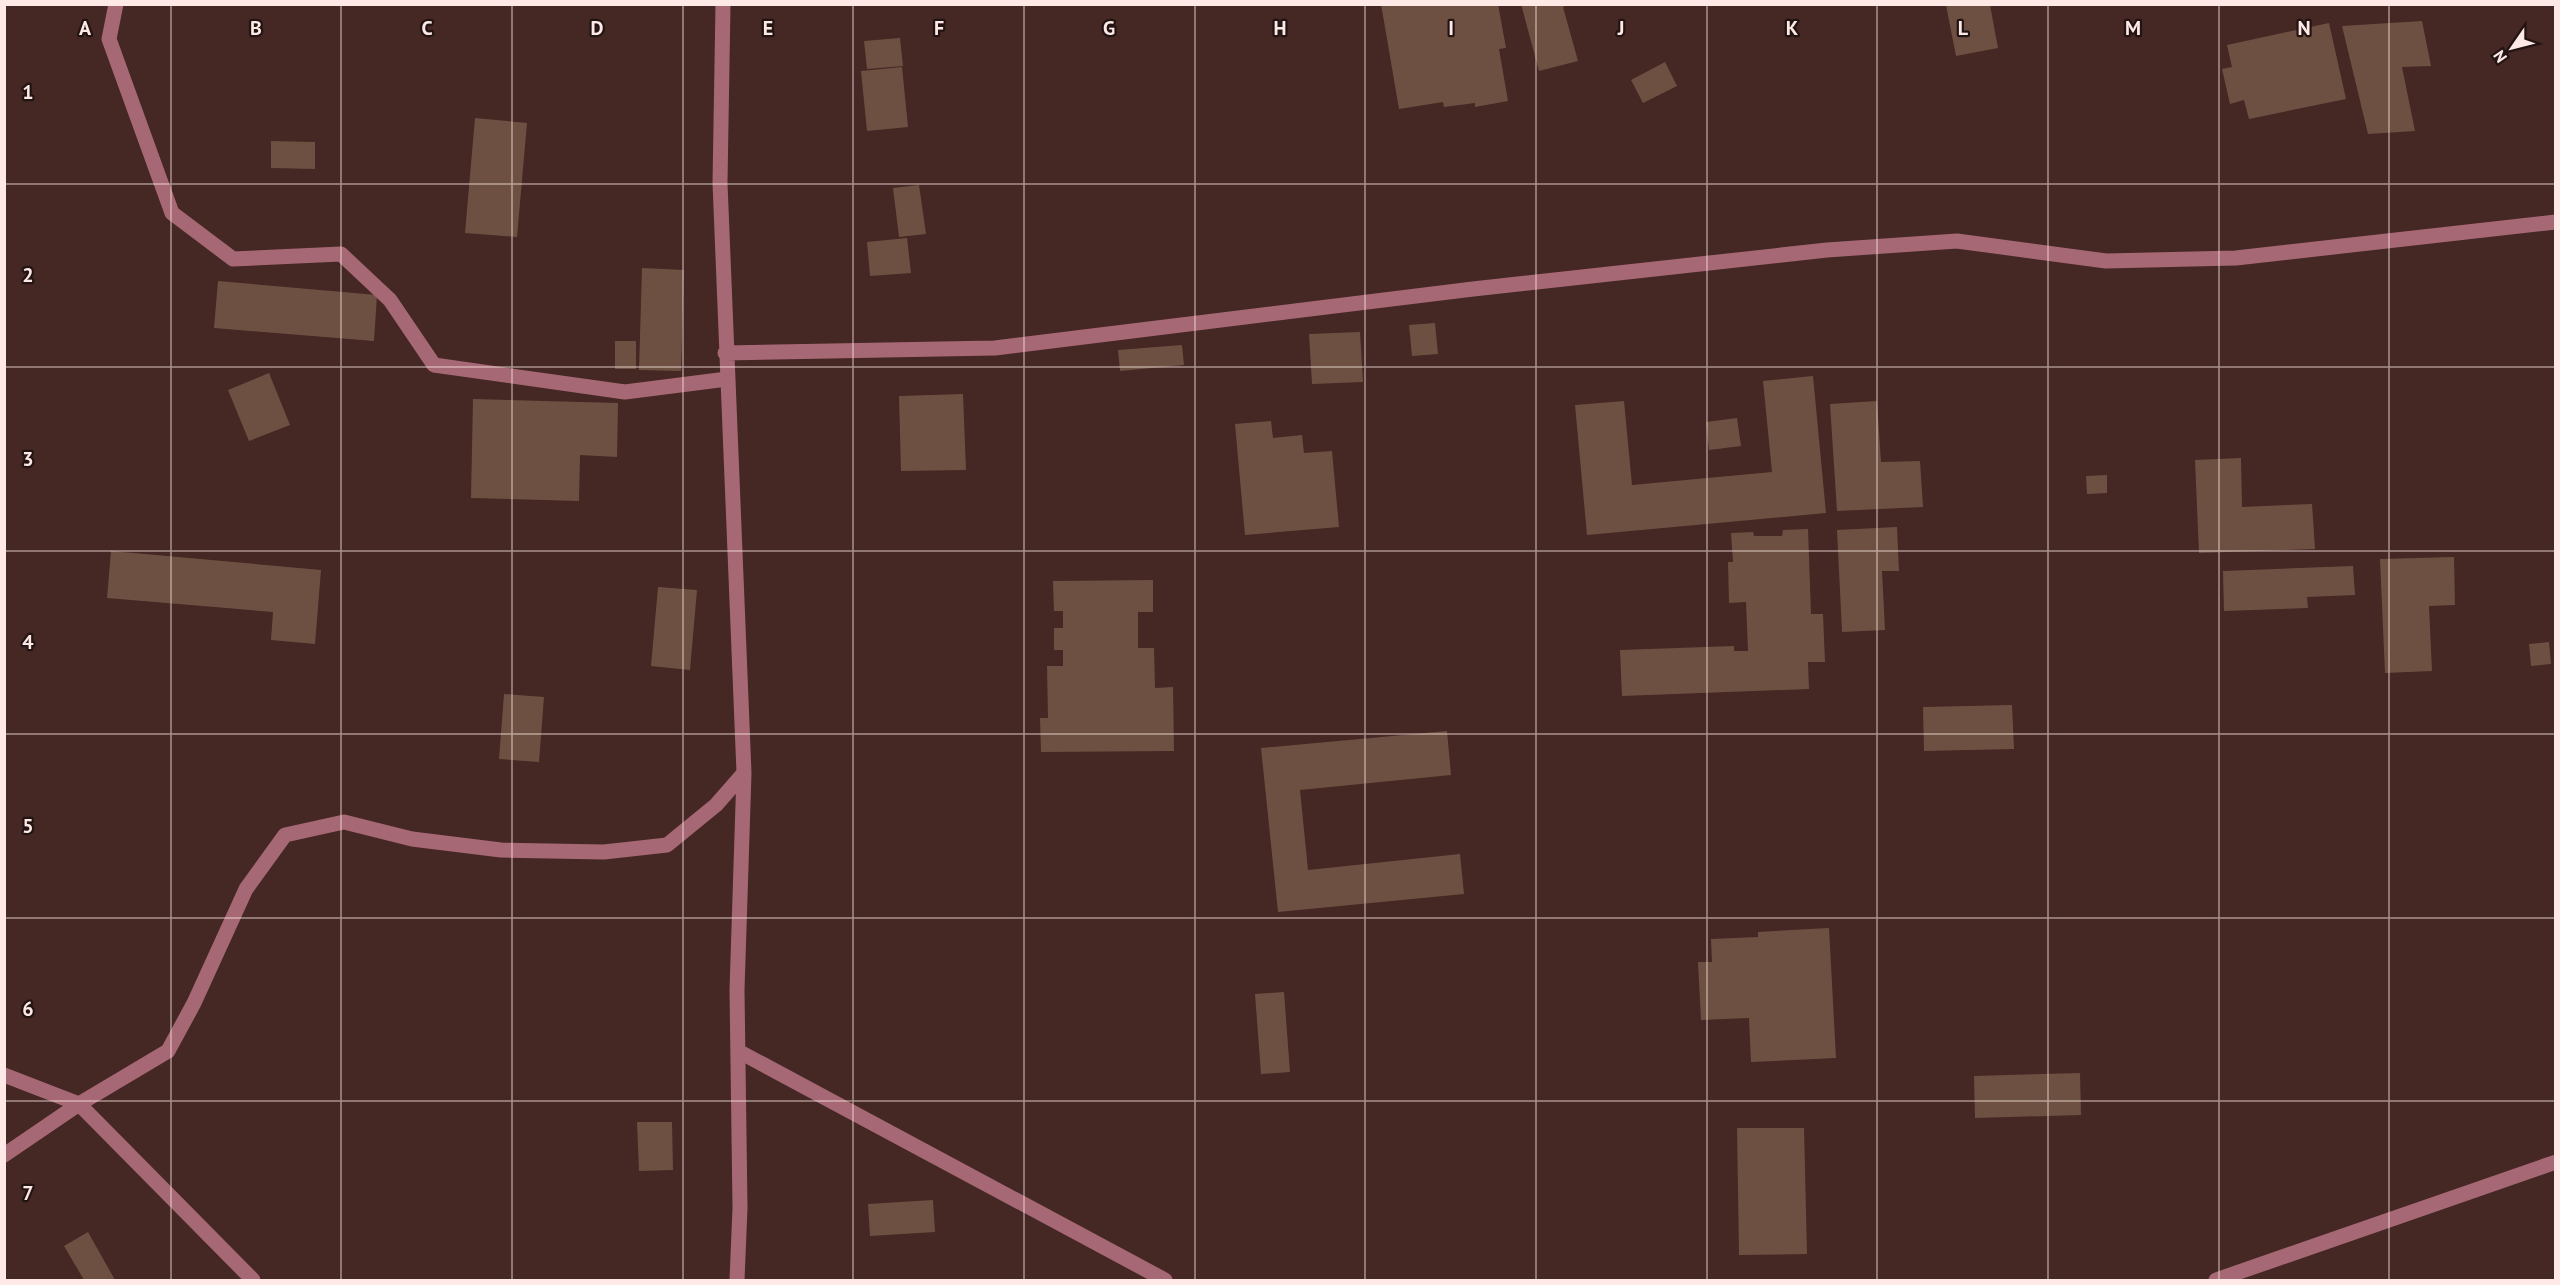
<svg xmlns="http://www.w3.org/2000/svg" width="2560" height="1285" viewBox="0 0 2560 1285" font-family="'PT Sans',sans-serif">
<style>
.building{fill:#6e5042}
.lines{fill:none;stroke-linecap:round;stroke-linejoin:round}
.minor{stroke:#a76876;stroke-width:15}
.grid{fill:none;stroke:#fee9e6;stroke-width:1.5;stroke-opacity:0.55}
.grid-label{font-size:20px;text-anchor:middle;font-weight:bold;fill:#fee9e6;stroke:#221413;stroke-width:4.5;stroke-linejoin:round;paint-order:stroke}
</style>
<rect width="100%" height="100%" fill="#452724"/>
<!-- building -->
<path class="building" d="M1381 4H1498L1506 48 1499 49 1508 101 1475 107V103L1444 107 1443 102 1399 109Z
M1521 4H1569L1563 7 1578 61 1539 71Z
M1946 5H1990L1998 48 1956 56Z
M2422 21 2431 66 2402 67 2415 131 2368 134 2342 26Z
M2329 23 2346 99 2249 119 2244 100 2230 104 2222 69 2232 67 2227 45Z
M900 38 903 66 867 69 864 41Z
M1665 62 1677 86 1643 103 1631 80Z
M902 67 908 127 867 131 861 71Z
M475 118 527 123 517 237 465 233Z
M271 141 315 142V169L271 168Z
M919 185 926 234 899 237 893 188Z
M907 238 911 273 870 276 867 242Z
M642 268 684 270 681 371 639 370Z
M218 281 377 295 374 341 214 328Z
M1435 323 1438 354 1412 356 1409 325Z
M1360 332 1363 382 1312 384 1309 334Z
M615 341H636V369H615Z
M1182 345 1184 365 1120 371 1118 350Z
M269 373 290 425 249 441 228 390Z
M1813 376 1826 513 1587 535 1575 405 1624 401 1632 485 1772 472 1763 381Z
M963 394 966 470 901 471 899 396Z
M473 399 618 403 617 457 580 455 579 501 471 498Z
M1877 401 1881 462 1920 461 1923 507 1837 511 1830 404Z
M1737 418 1741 446 1709 450 1706 422Z
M1271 421 1273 438 1302 435 1304 453 1332 451 1339 527 1245 535 1235 424Z
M2241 458 2242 507 2312 504 2315 549 2199 553 2195 460Z
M2107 475V493L2087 494 2086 476Z
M1897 527 1899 571H1882L1885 630 1842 632 1837 530Z
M1808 529 1811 614H1823L1825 662H1808L1809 689 1622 696 1620 650 1734 646V651H1748L1746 602 1729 603 1728 562H1733L1731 533 1753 532 1754 536H1782L1783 530Z
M111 551 321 570 315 644 271 640 273 612 107 598Z
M2454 557 2455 605 2429 606 2432 671 2385 673 2380 559Z
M2353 566 2355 595 2307 597 2308 608 2224 611 2223 571Z
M1153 580V612H1138V648H1154L1155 688 1173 687 1174 751 1041 752 1040 718H1048L1047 666H1063V650H1054V628H1063V611H1054L1053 581Z
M658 587 697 590 690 670 651 666Z
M2549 642 2551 664 2531 666 2529 644Z
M504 694 544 697 539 762 499 759Z
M2012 705 2014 749 1924 751 1923 707Z
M1447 731 1451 775 1300 790 1308 870 1460 854 1464 894 1278 912 1261 748Z
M1829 928 1836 1058 1751 1062 1749 1018 1701 1020 1698 962H1712L1711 939 1758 937V932Z
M1284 992 1290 1072 1261 1074 1255 994Z
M2080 1073 2081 1115 1975 1118 1974 1076Z
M637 1122H672L673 1170 639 1171Z
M1737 1128H1804L1807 1254 1739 1255Z
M933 1200 935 1232 870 1236 868 1204Z
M88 1232 115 1280H84L64 1246Z"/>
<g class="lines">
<!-- minor -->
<path class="minor" d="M116 4 109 39 172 213 233 259 341 254 390 300 434 365 625 392 727 379
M723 4 720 183 744 773 737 990 740 1208 737 1280
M725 353 995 348 1473 289 1827 250 1957 241 2106 261 2236 258 2556 222
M738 1051 1165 1280
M4 1075 79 1104 253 1280
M4 1155 79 1104 168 1051 194 1003 246 889 285 835 344 822 412 839 501 850 604 852 667 845 716 805 744 773
M2216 1280 2556 1162"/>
</g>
<!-- grid -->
<path class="grid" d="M171 4V1280M341 4V1280M512 4V1280M683 4V1280M853 4V1280M1024 4V1280M1195 4V1280M1365 4V1280M1536 4V1280M1707 4V1280M1877 4V1280M2048 4V1280M2219 4V1280M2389 4V1280M4 184H2556M4 367H2556M4 551H2556M4 734H2556M4 918H2556M4 1101H2556"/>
<g class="grid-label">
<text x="85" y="35">A</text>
<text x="256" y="35">B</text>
<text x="427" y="35">C</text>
<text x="597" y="35">D</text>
<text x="768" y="35">E</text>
<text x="939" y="35">F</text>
<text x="1109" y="35">G</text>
<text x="1280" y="35">H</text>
<text x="1451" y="35">I</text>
<text x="1621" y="35">J</text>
<text x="1792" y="35">K</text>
<text x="1963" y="35">L</text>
<text x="2133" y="35">M</text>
<text x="2304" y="35">N</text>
<text x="28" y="99">1</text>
<text x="28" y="282">2</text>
<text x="28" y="466">3</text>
<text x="28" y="649">4</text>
<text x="28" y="833">5</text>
<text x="28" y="1016">6</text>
<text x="28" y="1200">7</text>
</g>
<!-- border -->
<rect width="2560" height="1285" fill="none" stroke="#fee9e6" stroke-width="12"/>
<!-- north arrow -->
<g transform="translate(2512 48) rotate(235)" stroke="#221413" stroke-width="4.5" paint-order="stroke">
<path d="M0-4.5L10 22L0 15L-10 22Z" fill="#fee9e6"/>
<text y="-9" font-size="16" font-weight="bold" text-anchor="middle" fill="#fee9e6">N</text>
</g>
</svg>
